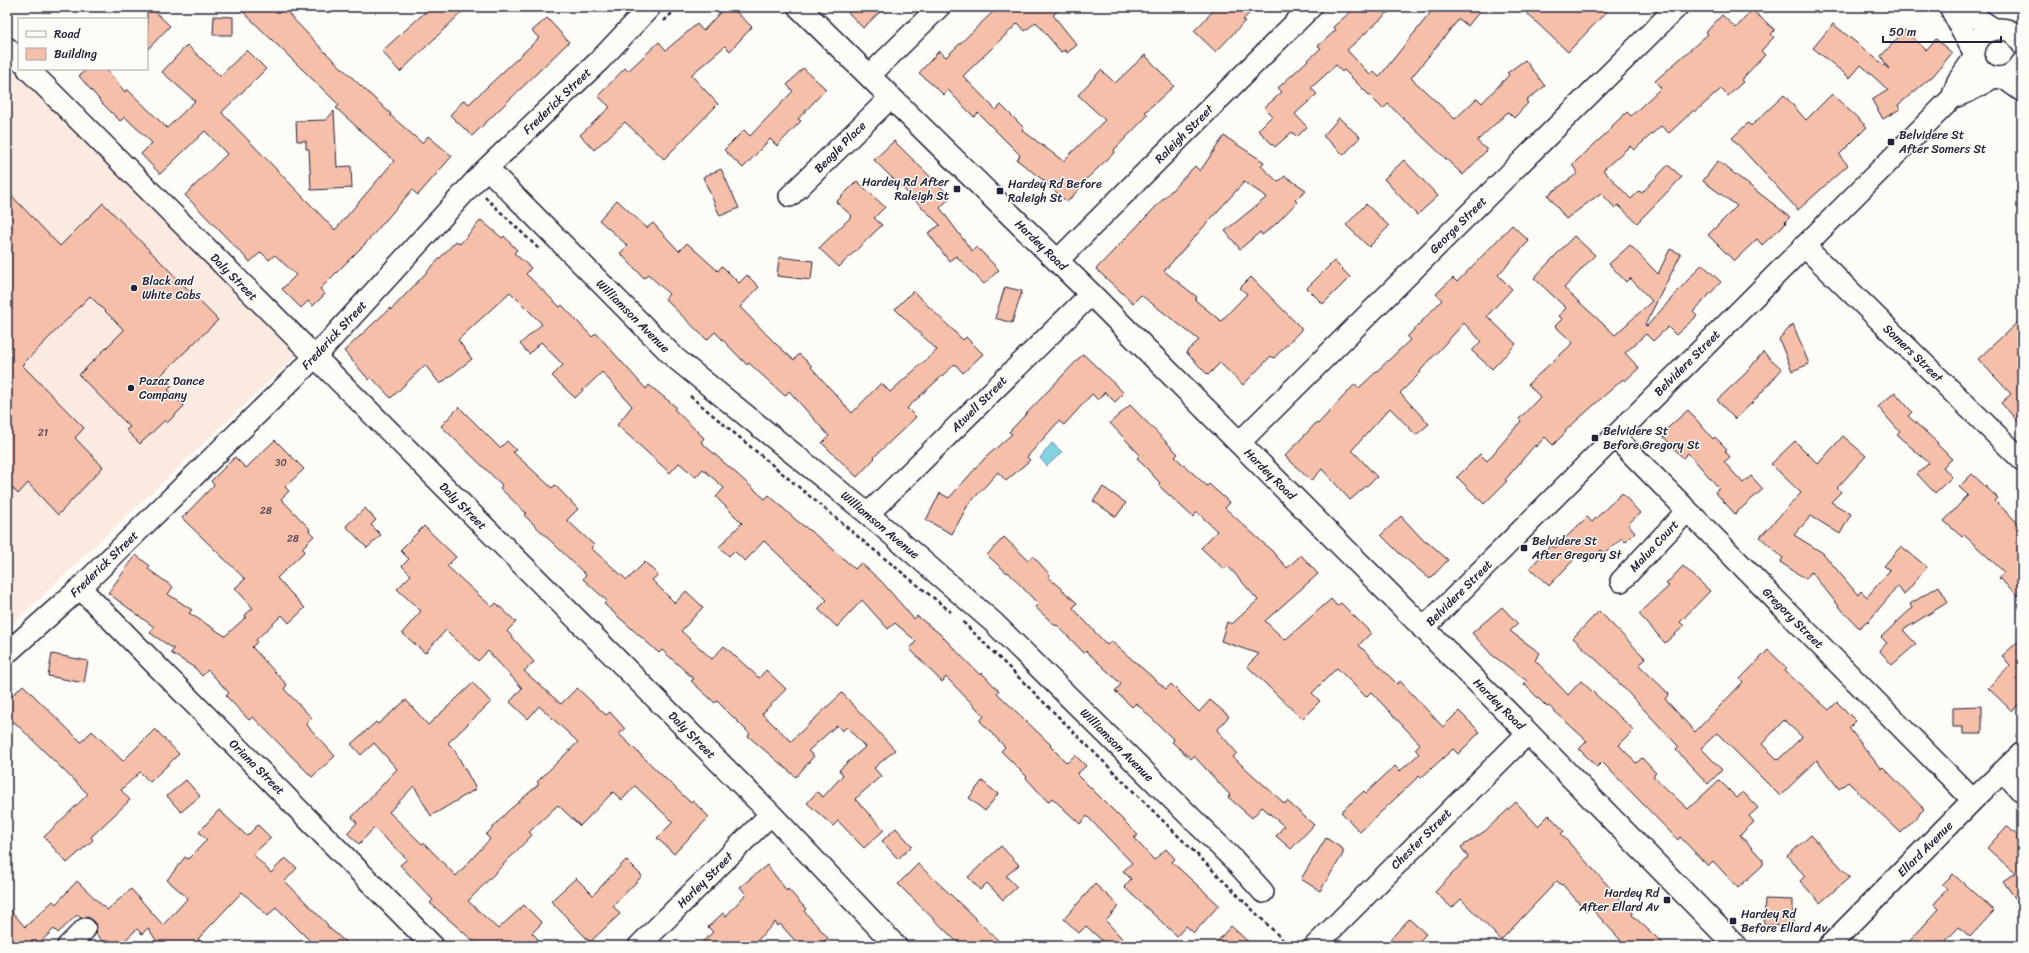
<svg xmlns="http://www.w3.org/2000/svg" width="2029" height="953" viewBox="0 0 2029 953" font-family="Sriracha,sans-serif">
<style>
.built{fill:#fbeae0}
.water{fill:#85d1e4;stroke:#5d8ba0}
.building{fill:#f6bfaa;stroke:#22223b;fill-rule:evenodd}
.lines{fill:none;stroke-linecap:round;stroke-linejoin:round}
.minor-casing{stroke:#22223b;stroke-width:24}
.major-casing{stroke:#22223b;stroke-width:25}
.path{stroke:#22223b;stroke-width:2.5;stroke-dasharray:4 3;stroke-linecap:butt}
.minor{stroke:#fdfcf7;stroke-width:21}
.major{stroke:#fdfcf7;stroke-width:22}
.poi-dot{fill:#22223b;stroke:#fdfcf7;stroke-width:1.5}
.labels{text-anchor:middle;dominant-baseline:central;stroke-width:3;stroke-linejoin:round;paint-order:stroke}
.number-label{font-size:10px;fill:#574957}
.street-label{font-size:12px;fill:#22223b;stroke:#fdfcf7}
.poi-label{font-size:12px;fill:#22223b;stroke:#fdfcf7;text-anchor:start}
</style>
<rect width="100%" height="100%" fill="#fdfcf7"/>
<filter id="ink" filterUnits="userSpaceOnUse"><feTurbulence type="fractalNoise" baseFrequency=".025" numOctaves="2"/><feDisplacementMap in="SourceGraphic" scale="8" xChannelSelector="R" yChannelSelector="G"/><feConvolveMatrix kernelMatrix="1 2 1 2 8 2 1 2 1" color-interpolation-filters="sRGB"/></filter>
<g filter="url(#ink)">
<!-- built -->
<path class="built" d="M7 66 299 353 7 629Z"/>
<!-- water -->
<path class="water" d="M1052 443 1062 452 1047 466 1040 458Z"/>
<!-- building -->
<path class="building" d="M147 7H150L170 26 147 50Z
M238 7H282L326 53 391 114 390 115 422 143 428 136 452 156 418 195 412 190 365 244 320 289 325 294 313 306 308 301 301 308 282 289 296 275 275 255 269 260 261 252 250 262 185 195 227 154 205 131 160 174 141 154 152 143 125 117 120 121 103 104 79 76 87 69H106L125 92 127 89 167 128 195 101 162 72 187 45 220 76 247 50 266 69 223 111 222 113 335 230 394 161 336 108 339 105Z
M431 7H467L400 72 382 51Z
M725 7H731L752 27 730 51 725 46 691 75 718 104 664 159 625 122 594 150 580 135 610 107 598 96 625 68 628 71 659 42 666 50 697 24 703 31Z
M843 7H885L863 28Z
M998 7H1062L1053 15 1077 45 1067 53 1065 50 1061 52 1036 22 1025 31 1018 23 963 76 996 110 1001 105 1024 128 1022 130 1063 161 1105 120 1078 95 1101 70 1115 83 1145 55 1174 86 1145 112 1148 115 1114 150 1115 152 1081 184 1083 185 1067 202 1043 180 1017 160 1020 155 978 113 974 117 948 90 944 95 919 73 939 51 946 57Z
M1217 7H1255L1243 20 1245 21 1216 52 1194 31Z
M1356 7H1394L1347 50 1370 75 1374 72 1379 77 1435 7H1483L1468 26 1459 19 1411 78 1455 119 1477 98 1482 103 1509 75 1507 73 1525 60 1545 86 1526 101 1528 103 1514 118 1508 112 1477 141 1487 150 1463 175 1388 104 1383 109 1344 70 1342 72 1336 65 1311 88 1317 94 1295 114 1307 127 1297 137 1292 132 1275 147 1258 130 1272 116 1264 108 1282 92 1278 88 1321 48 1318 46 1336 30 1333 27Z
M1520 7H1611L1568 52Z
M1752 10 1775 30 1771 34 1774 37 1761 51 1765 55 1741 80 1743 82 1728 96 1721 89 1695 112 1694 110 1669 133 1661 126 1634 150 1630 146 1603 170 1631 199 1639 191 1642 193 1668 165 1682 177 1637 223 1618 205 1615 208 1601 193 1566 219 1548 195 1578 173 1572 165 1613 127 1612 126 1627 112 1631 116 1661 88 1655 81 1708 34 1706 32 1722 15 1736 28Z
M214 16 233 17V35H213Z
M547 18 569 42 472 136 450 115 464 100 469 104 539 38 532 31Z
M1833 24 1889 69 1881 56 1905 30 1926 50 1936 39 1952 53 1933 76 1898 105 1900 109 1883 119 1872 100 1888 90 1861 65 1850 78 1813 48Z
M803 68 826 89 798 119 801 121 777 146 770 139 743 168 724 150 744 130 750 136 793 91 787 85Z
M1832 94 1867 127 1839 155 1848 165 1798 210 1732 138 1748 123 1751 126 1784 95 1806 120Z
M334 111 337 167 351 166 352 188 311 190 309 149H306V141H297L296 121 326 120Z
M1339 118 1360 137 1344 155 1323 136Z
M1224 136 1264 162 1261 166 1278 182 1285 176 1306 190 1295 200 1297 202 1277 223 1262 235 1260 232 1240 249 1225 231 1267 197 1244 182 1164 271 1197 297 1195 300 1221 321 1247 294 1240 288 1251 277 1302 329 1274 358 1271 356 1243 385 1220 363 1208 375 1186 352 1199 340 1141 295 1133 303 1096 269 1195 166 1200 171Z
M894 141 951 197 940 208 972 251 977 247 999 270 984 284 956 256 949 261 928 233 940 225 874 160Z
M1404 160 1438 196 1417 215 1384 179Z
M1718 161 1790 217 1785 222 1786 223 1762 245 1757 239 1734 261 1708 235 1737 206 1703 181Z
M721 169 739 208 720 216 703 177Z
M857 181 885 207 874 218 882 225 839 267 819 248 852 216 836 202Z
M7 191 60 246 103 203 218 320 161 375 172 386 168 390 184 406 167 423 165 420 140 444 126 430 130 427 79 375 124 330 90 296 22 365 84 428 75 438 103 467 58 515 28 483 18 494 7 482Z
M617 200 647 228 653 223 679 251 687 243 718 271 722 266 739 283 747 275 759 287 740 307 776 344 794 360 799 354 812 366 811 367 852 413 881 383 890 392 937 350 895 309 913 291 963 340 966 337 983 354 963 373 955 364 907 408 916 417 874 457 875 458 857 477 822 443 829 436 789 391 785 396 749 363 747 365 715 332 707 340 665 299 669 294 648 274 644 278 620 253 628 246 599 220Z
M1366 204 1389 226 1369 247 1346 225Z
M481 220 502 238 504 236 517 250 514 253 531 268 526 274 560 307 562 305 592 337 596 333 646 389 649 385 676 407 674 409 704 438 701 442 765 499 769 495 796 520 826 543 855 569 861 563 881 581 914 619 917 616 940 634 980 675 982 673 999 691 997 693 1051 745 1050 746 1067 763 1075 755 1086 766 1077 774 1138 835 1134 838 1154 860 1166 849 1175 859 1172 862 1219 905 1194 933 1186 926 1177 936 1124 887 1131 879 1123 871 1132 863 1087 816 1080 824 1052 798 1048 802 1026 778 1027 777 1001 751 1005 747 980 721 984 716 946 677 942 682 910 649 916 641 895 623 888 629 862 600 837 627 818 609 827 600 764 541 745 561 734 551 729 556 719 547 742 523 716 497 724 488 703 469 696 477 679 463 670 473 617 425 632 406 602 372 575 398 552 376 563 365 541 342 529 354 520 344 542 324 510 292 458 340 472 359 440 384 425 365 391 398 371 377 369 380 344 351 390 308 391 310 456 241 460 244Z
M1512 225 1529 241 1498 275 1512 289 1487 316 1516 344 1492 369 1472 351 1481 341 1464 323 1420 371 1421 372 1400 393 1429 424 1416 435 1390 408 1352 450 1377 477 1350 500 1322 469 1311 481 1285 456 1316 423 1318 424 1355 384 1359 388 1410 340 1407 337 1442 300 1436 294 1453 278 1457 282Z
M1574 236 1595 255 1564 288 1615 335 1652 301 1630 278 1626 282 1609 264 1630 245 1658 274 1670 249 1681 254 1645 325 1647 326 1702 264 1721 282 1693 312 1697 316 1676 335 1668 327 1653 341 1646 334 1625 353 1639 368 1625 381 1623 379 1565 431 1566 432 1553 445 1545 437 1536 447 1535 445 1505 480 1507 481 1484 504 1457 477 1480 454 1487 461 1521 421 1519 419 1540 397 1528 384 1573 343 1555 326 1562 319 1559 316 1566 308 1534 278Z
M779 257 813 261 811 280 777 276Z
M1334 261 1350 277 1323 304 1307 288Z
M1005 287 1022 291 1012 323 995 318Z
M2022 318V426L2001 403 2011 394 1978 359Z
M1793 324 1809 364 1792 371 1779 339Z
M1763 352 1782 369 1754 401 1735 419 1717 400 1745 374Z
M1083 354 1124 393 1115 402 1105 392 1098 400 1092 394 1064 425 1059 421 1027 457 1030 460 1006 481 998 472 968 505 952 534 926 520 940 493 949 498 985 458 1012 434 1009 432Z
M1895 392 1912 412 1908 416 1938 443 1937 444 1952 459 1943 467 1952 477 1935 493 1917 474 1929 463 1897 435 1900 432 1878 407Z
M1130 405 1178 454 1175 457 1207 486 1209 484 1230 503 1225 508 1272 551 1287 568 1301 555 1318 574 1265 621 1285 640 1331 599 1337 606 1341 603 1371 633 1359 645 1397 684 1400 681 1443 727 1459 711 1480 732 1458 754 1453 749 1421 778 1419 776 1360 832 1341 812 1364 791 1366 793 1395 766 1400 771 1419 754 1415 749 1420 744 1371 692 1366 697 1337 668 1312 693 1320 701 1302 719 1247 666 1259 654 1221 641 1227 622 1232 624 1258 600 1228 566 1224 569 1201 548 1217 531 1197 512 1193 517 1158 485 1160 483 1137 458 1140 455 1110 423Z
M459 407 500 448 507 441 516 450 513 452 552 488 555 485 578 509 567 520 594 545 591 548 627 580 645 562 658 575 652 580 675 603 686 591 703 607 681 631 712 659 724 646 759 678 766 670 786 689 762 714 791 741 842 693 895 750 874 768 881 776 855 799 884 830 864 848 838 821 833 826 807 803 817 792 823 797 843 775 839 770 865 747 847 727 842 731 837 725 808 751 814 756 796 777 748 736 750 734 717 701 715 703 691 681 694 679 662 650 659 653 604 604 607 601 583 579 586 575 524 515 526 513 500 488 502 485 441 426Z
M1688 410 1713 439 1715 437 1727 449 1725 451 1730 457 1724 462 1743 483 1751 476 1763 489 1735 514 1715 492 1719 488 1688 453 1683 458 1661 434Z
M1843 436 1866 456 1837 488 1841 492 1831 502 1851 514 1840 534 1811 516 1794 535 1823 553 1858 595 1861 591 1867 597 1890 570 1884 566 1901 546 1927 567 1904 595 1898 586 1868 622 1867 621 1859 628 1842 610 1811 572 1806 579 1780 562 1783 558 1760 537 1801 493 1771 464 1795 441 1818 464Z
M275 440 304 469 285 487 289 491 281 499 310 529 309 531 314 536 302 548 305 551 277 578 305 608 289 623 282 615 256 640 257 642 252 647 287 685 284 689 312 718 306 724 335 756 312 777 253 717 249 720 226 696 229 693 208 670 202 676 195 668 171 653 174 649 150 633 154 627 108 593 136 555 150 566 148 569 173 587 168 594 192 610 189 613 225 636 246 617 245 615 253 608 235 588 245 579 182 518 214 485 211 481 235 457 246 468Z
M1972 474 1998 498 1995 501 2022 527V599L1999 578 2004 572 1964 535 1962 537 1944 521 1968 495 1959 487Z
M1103 487 1126 503 1116 517 1093 501Z
M1622 493 1640 513 1628 524 1635 532 1625 542 1622 538 1604 554 1601 550 1588 562 1580 553 1549 586 1530 568 1551 545 1555 548 1587 517 1592 522Z
M365 508 376 520 371 525 381 535 367 548 346 526Z
M1401 516 1425 542 1427 541 1448 560 1430 579 1399 553 1381 535Z
M424 526 456 557 447 566 492 607 496 603 516 622 507 631 534 662 524 671 561 704 577 688 606 715 610 712 625 729 619 734 691 803 693 801 709 817 674 854 657 838 673 822 635 786 622 800 613 792 580 826 558 805 529 832 532 835 468 901 498 929 524 905 542 923 532 933 538 939 530 946H479L430 903 433 900 400 865 407 859 374 828 359 844 347 833 357 823 352 817 397 769 374 743 361 755 351 744 376 722 378 724 406 700 428 725 473 683 491 702 448 743 454 749 476 789 431 816 414 786 389 812 422 844 424 843 456 876 490 839 486 835 507 812 539 784 537 782 578 742 539 706 528 719 510 702 522 688 488 651 478 661 446 630 425 653 402 633 421 611 397 589 411 575 402 566 409 559 400 550Z
M1004 537 1028 560 1033 556 1050 575 1048 577 1077 603 1073 608 1107 645 1111 641 1166 689 1171 684 1199 712 1210 700 1229 716 1217 730 1237 753 1233 757 1285 804 1287 801 1314 825 1291 849 1276 836 1284 826 1262 807 1252 818 1228 797 1230 795 1194 756 1191 759 1172 742 1174 740 1136 703 1132 707 1115 691 1121 684 1086 651 1084 653 1057 625 1056 626 1035 607 1038 604 1008 572 1007 573 987 555Z
M1683 566 1710 591 1680 622 1684 626 1665 643 1639 614 1669 586 1666 584Z
M1939 586 1948 602 1903 630 1916 644 1892 665 1879 650 1887 643 1881 637 1912 608 1910 604Z
M1502 607 1518 624 1510 631 1540 653 1535 660 1568 695 1581 681 1634 730 1619 745 1636 763 1642 758 1656 773 1653 776 1688 809 1719 780 1737 798 1743 792 1758 808 1749 816 1754 822 1740 835 1763 860V865L1738 888 1713 861 1708 866 1680 837 1678 840 1602 762 1597 767 1579 749 1587 741 1549 706 1547 707 1524 684 1527 681 1492 655 1472 633Z
M1599 611 1646 659 1639 665 1669 694 1665 699 1695 732 1743 682 1740 679 1768 650 1787 668 1785 671 1829 710 1837 702 1856 721 1849 728 1881 769 1883 767 1924 809 1901 833 1848 782 1839 789 1817 760 1780 796 1717 733 1701 748 1722 770 1708 784 1676 750 1679 747 1605 668 1573 638ZM1784 720 1802 737 1778 760 1762 744Z
M2022 638V701L2012 711 1988 688 2010 665 2002 656Z
M52 654 88 661 84 683 48 676Z
M23 685 81 742 92 731 123 761 155 729 179 754 150 782 140 772 121 790 130 800 91 837 93 840 67 863 44 837 88 794 7 715V701Z
M1982 706V734H1963V727H1953V707Z
M186 780 200 796 181 812 167 796Z
M982 781 998 794 985 811 969 798Z
M1516 802 1538 826 1549 815 1564 831 1561 834 1633 913 1632 915 1666 946H1626L1591 908 1587 912 1562 884 1561 885 1557 881 1501 940 1461 899 1452 908 1435 892 1468 857 1461 847 1485 831Z
M219 810 247 836 258 825 271 838 253 854 271 873 285 858 297 868 285 881 328 925 327 926 350 946H315L276 907 268 916 242 892 198 939 205 946H160L148 928 142 934 137 929 119 946H107L96 934 97 926 94 921 88 917 81 918 77 915 58 933 54 929 36 946H7V906L25 927 53 901 56 904 77 881 107 910 131 889 163 925 188 898 167 880 185 857 188 859 207 840 199 832Z
M2007 826 2022 840V908L2003 881 2015 873 1987 848Z
M896 828 912 846 898 859 882 841Z
M1811 835 1850 877 1820 903 1800 881 1805 876 1787 856Z
M1326 838 1343 849V854L1320 891 1301 879Z
M1001 846 1019 865 1006 876 1017 887 1003 900 987 883 980 890 968 877Z
M626 860 642 876 613 906 620 914 590 942 551 901 576 878 593 895Z
M918 864 951 895 1004 946H961L898 884Z
M767 865 787 891 788 889 806 909 804 911 828 938 818 946H800L780 924 778 926 775 922 758 940 750 946H698L713 932 708 927 723 913 726 916 746 894 740 887Z
M1953 874 1994 911 1970 937 1959 927 1941 946H1905L1939 909 1934 904 1947 889 1942 885Z
M1095 884 1119 906 1106 921 1129 946H1108L1086 926 1079 933 1064 919Z
M1765 899 1793 900V926L1764 925Z
M1409 919 1426 934 1415 946H1384Z
M1231 926 1253 946H1213Z"/>
<g class="lines">
<defs>
<path id="minor" d="M1950 7 1974 53
M1960 7 1994 29
M2022 44C2018 35 2010 29 2000 29 1992 29 1984 32 1979 39 1959 67 2002 96 2022 63
M7 48 19 60
M28 69 771 814 896 946
M869 76 939 7
M2004 78 2022 91
M1952 98 1958 81 1974 58
M487 168 675 358 868 514 993 622 1234 860 1263 892
M790 196 890 98
M1804 246 2022 460
M1057 261 1311 7
M1614 436 1973 800
M1239 443 1677 7
M868 514 1091 294
M1621 581 1687 511
M80 588 433 946
M1423 629 1952 98 1969 91 1992 78
M7 653 80 588 314 358 484 171 599 61 650 7
M2003 771 2022 792
M68 946 85 929
M639 946 771 814
M1315 946 1528 733
M1829 946 1973 800 2022 753"/>
<path id="major" d="M799 7 1091 294 1528 733 1736 946"/>
</defs>
<!-- minor casing -->
<use href="#minor" class="minor-casing"/>
<!-- major casing -->
<use href="#major" class="major-casing"/>
<!-- path -->
<path class="path" d="M664 21 678 7
M485 197 540 250
M690 396 868 545 951 612
M963 622 1289 946"/>
<!-- minor -->
<use href="#minor" class="minor"/>
<!-- major -->
<use href="#major" class="major"/>
</g>
</g>
<!-- markers -->
<g class="poi-dot">
<rect x="1887" y="138" width="8" height="8" rx="2"/>
<rect x="953" y="185" width="8" height="8" rx="2"/>
<rect x="996" y="187" width="8" height="8" rx="2"/>
<circle cx="134" cy="288" r="4"/>
<circle cx="131" cy="388" r="4"/>
<rect x="1591" y="434" width="8" height="8" rx="2"/>
<rect x="1520" y="544" width="8" height="8" rx="2"/>
<rect x="1663" y="896" width="8" height="8" rx="2"/>
<rect x="1729" y="917" width="8" height="8" rx="2"/>
</g>
<g class="labels">
<!-- number labels -->
<g class="number-label">
<text x="43" y="433">21</text>
<text x="281" y="463">30</text>
<text x="266" y="511">28</text>
<text x="293" y="539">28</text>
</g>
<!-- street labels -->
<g class="street-label">
<text transform="translate(557 101) rotate(-44)">Frederick Street</text>
<text transform="translate(1184 134) rotate(-45)">Raleigh Street</text>
<text transform="translate(840 147) rotate(-45)">Beagle Place</text>
<text transform="translate(1458 225) rotate(-45)">George Street</text>
<text transform="translate(1041 245) rotate(44)">Hardey Road</text>
<text transform="translate(234 277) rotate(45)">Daly Street</text>
<text transform="translate(633 316) rotate(45)">Williamson Avenue</text>
<text transform="translate(334 335) rotate(-47)">Frederick Street</text>
<text transform="translate(1913 353) rotate(44)">Somers Street</text>
<text transform="translate(1687 363) rotate(-45)">Belvidere Street</text>
<text transform="translate(979 404) rotate(-45)">Atwell Street</text>
<text transform="translate(1270 474) rotate(45)">Hardey Road</text>
<text transform="translate(463 506) rotate(45)">Daly Street</text>
<text transform="translate(880 525) rotate(40)">Williamson Avenue</text>
<text transform="translate(1654 546) rotate(-47)">Malua Court</text>
<text transform="translate(104 564) rotate(-44)">Frederick Street</text>
<text transform="translate(1459 593) rotate(-45)">Belvidere Street</text>
<text transform="translate(1793 618) rotate(45)">Gregory Street</text>
<text transform="translate(1499 704) rotate(45)">Hardey Road</text>
<text transform="translate(692 735) rotate(45)">Daly Street</text>
<text transform="translate(1117 745) rotate(45)">Williamson Avenue</text>
<text transform="translate(257 767) rotate(45)">Oriana Street</text>
<text transform="translate(1421 839) rotate(-45)">Chester Street</text>
<text transform="translate(1925 849) rotate(-45)">Ellard Avenue</text>
<text transform="translate(705 880) rotate(-45)">Harley Street</text>
</g>
<!-- poi labels -->
<g class="poi-label">
<text x="1899" y="135">Belvidere St<tspan x="1899" dy="14">After Somers St</tspan></text>
<text x="949" y="182" text-anchor="end">Hardey Rd After<tspan x="949" dy="14">Raleigh St</tspan></text>
<text x="1008" y="184">Hardey Rd Before<tspan x="1008" dy="14">Raleigh St</tspan></text>
<text x="142" y="281">Black and<tspan x="142" dy="14">White Cabs</tspan></text>
<text x="139" y="381">Pazaz Dance<tspan x="139" dy="14">Company</tspan></text>
<text x="1603" y="431">Belvidere St<tspan x="1603" dy="14">Before Gregory St</tspan></text>
<text x="1532" y="541">Belvidere St<tspan x="1532" dy="14">After Gregory St</tspan></text>
<text x="1659" y="893" text-anchor="end">Hardey Rd<tspan x="1659" dy="14">After Ellard Av</tspan></text>
<text x="1741" y="914">Hardey Rd<tspan x="1741" dy="14">Before Ellard Av</tspan></text>
</g>
</g>
<!-- margin -->
<rect width="2029" height="953" fill="none" stroke="#fdfcf7" stroke-width="24"/>
<rect x="12" y="12" width="2005" height="929" fill="none" stroke="#22223b" stroke-width="1.5" filter="url(#ink)"/>
<!-- legend -->
<rect x="18" y="18" width="130" height="52" fill="#fdfcf7" stroke="#a5a5ac"/>
<rect x="26" y="31" width="20" height="6" fill="#fdfcf7" stroke="#a5a5ac"/>
<text x="54" y="38" font-size="12" fill="#22223b">Road</text>
<rect x="26" y="48" width="20" height="12" fill="#f6bfaa" stroke="#a5a5ac"/>
<text x="54" y="58" font-size="12" fill="#22223b">Building</text>
<!-- scale -->
<path d="M1883 36v6h118v-6" fill="none" stroke="#22223b" stroke-width="2"/>
<text x="1889" y="36" font-size="12" fill="#22223b" stroke="#fdfcf7" stroke-width="3" paint-order="stroke">50 m</text>
</svg>
